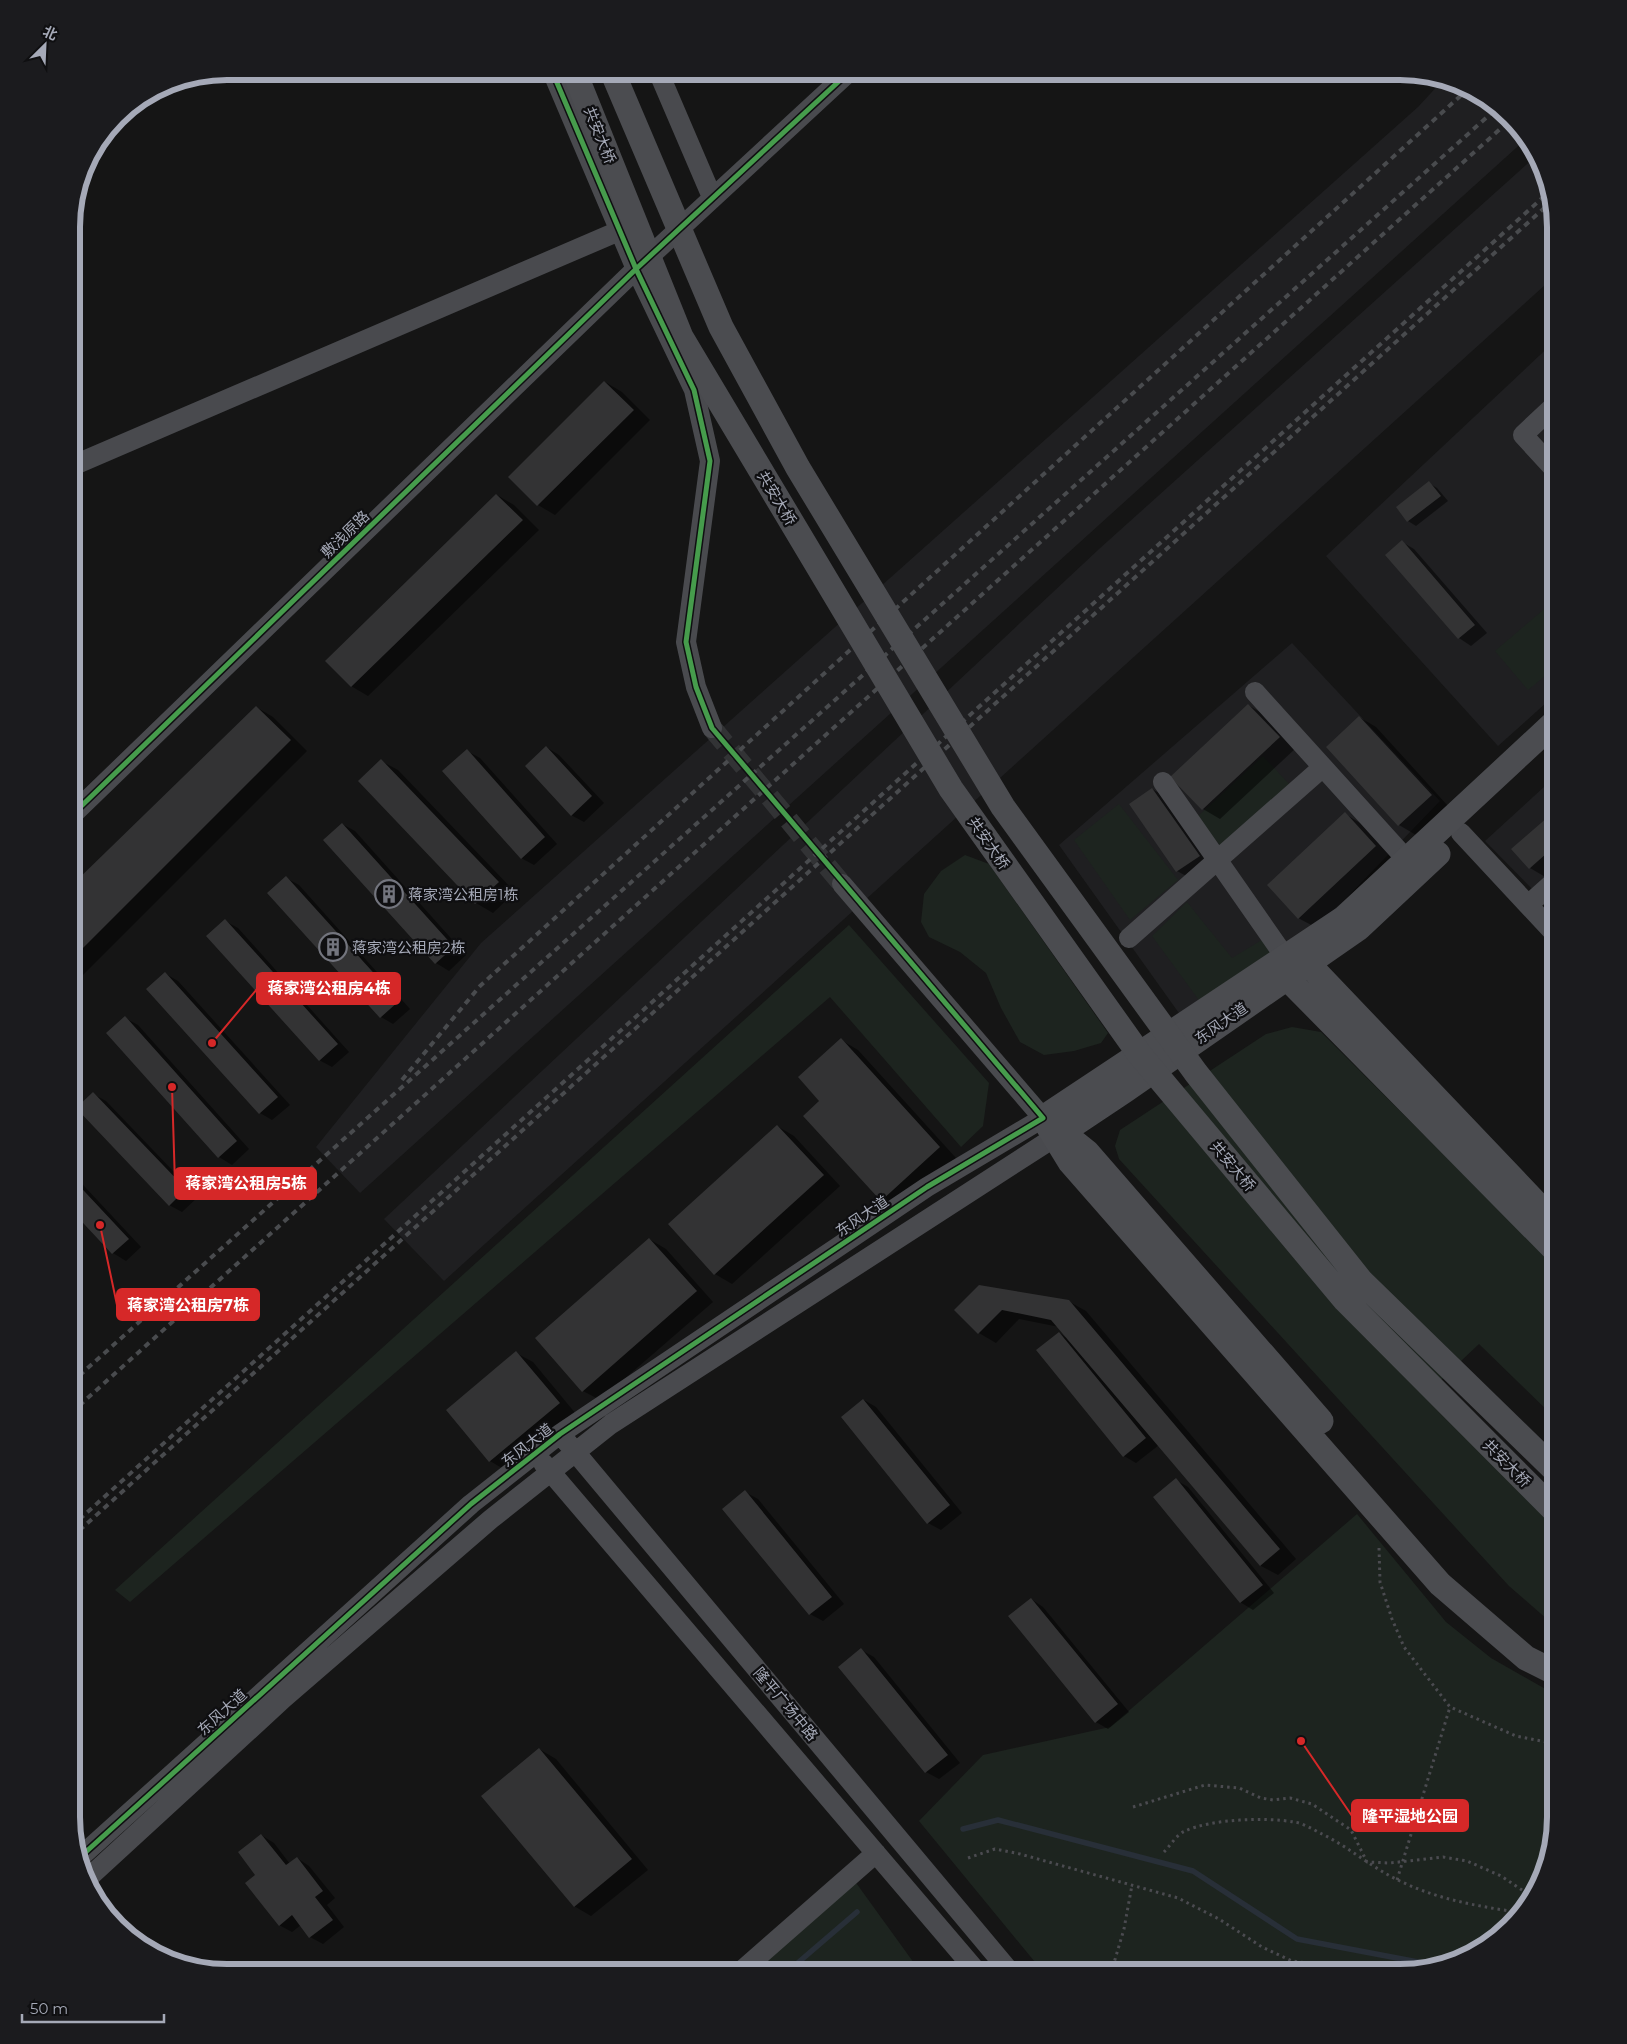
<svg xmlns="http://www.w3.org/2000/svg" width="1627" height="2044" viewBox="0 0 1627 2044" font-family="Montserrat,'Noto Sans SC',sans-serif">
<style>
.built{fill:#1f1f21}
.green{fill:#1d241f}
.water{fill:#282f38}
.shadow{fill:#0007}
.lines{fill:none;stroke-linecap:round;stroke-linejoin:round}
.stream{stroke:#282f38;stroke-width:5.5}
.building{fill:#333334}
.minor-tunnel{stroke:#323335;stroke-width:20;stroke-dasharray:20 10;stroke-linecap:butt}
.path{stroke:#4b4b50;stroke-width:3;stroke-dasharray:2.5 4;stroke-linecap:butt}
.minor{stroke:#494a4e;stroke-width:20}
.major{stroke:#4b4c50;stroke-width:25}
.rail{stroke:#494b4e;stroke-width:4;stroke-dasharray:6 5;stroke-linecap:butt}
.major-bridge{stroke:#4b4c50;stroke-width:25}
.cycleway-casing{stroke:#0f0f11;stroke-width:8}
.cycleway{stroke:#469c4c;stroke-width:5}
.labels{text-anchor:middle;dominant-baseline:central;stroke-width:4.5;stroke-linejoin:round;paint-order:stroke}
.street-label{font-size:15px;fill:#a5a9b7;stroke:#0f0f11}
.poi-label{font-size:15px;fill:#a5a9b7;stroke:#0f0f11;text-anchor:start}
.rim{fill:none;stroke:#a5a9b7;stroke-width:6}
.leader{fill:none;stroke:#d62828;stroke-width:2}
.callout-dot{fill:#d62828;stroke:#0f0f11;stroke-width:2}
.callout{fill:#d62828;stroke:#d62828;stroke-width:2}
.callout-label{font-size:16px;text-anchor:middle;font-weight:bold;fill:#fff}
</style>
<rect width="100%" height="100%" fill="#151515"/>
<!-- built -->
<path class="built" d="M1442 81 1478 92 1527 138 360 1193 316 1147 481 943 1418 107Z
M1537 155 1548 177 1556 227V275L444 1281 384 1219 1098 550Z
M1556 340V694L1498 746 1326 556Z
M1292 643 1440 801 1329 916 1181 1016 1059 845Z
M1556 776V872L1535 892 1485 841Z"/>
<!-- green -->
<path class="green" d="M1556 421V451L1551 445 1549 427Z
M1556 599V667L1528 690 1495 651Z
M1263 756 1291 786 1223 848 1195 819Z
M1119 804 1178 880 1130 920 1074 840Z
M965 855 989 864 1108 1033 1101 1043 1074 1051 1044 1055 1020 1042 1001 1008 986 973 960 952 929 937 921 922 924 894 941 871Z
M1187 902 1232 958 1265 938 1275 952 1201 1003 1152 936Z
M849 925 989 1083 983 1126 961 1147 830 997 130 1602 115 1590Z
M1292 1027 1321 1032 1556 1267V1419L1479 1344 1425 1395 1556 1520V1627L1509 1586 1119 1159 1115 1146 1120 1130 1266 1034Z
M1357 1514 1446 1622 1491 1658 1556 1695V1818L1540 1886 1487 1946 1450 1965 1401 1973H1044L919 1821 983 1755 1110 1727Z
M854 1880 914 1963 901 1973H750Z"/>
<!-- water -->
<path class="water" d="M1556 1115V1140L1546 1131Z"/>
<!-- shadow -->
<path class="shadow" d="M605 382 622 392 650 420 555 515 538 505Z
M1429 483 1437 488 1448 501 1416 526 1408 521Z
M497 495 514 505 539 530 368 696 351 686Z
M1402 542 1414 549 1487 633 1471 646 1459 638 1387 555Z
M1248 705 1265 715 1296 748 1220 819 1203 809 1172 777Z
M256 707 273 717 307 751 71 987V888Z
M1359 717 1376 727 1448 806 1416 835 1399 825Z
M546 747 559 755 604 803 584 822 571 815Z
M467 751 480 758 557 844 534 865 521 858Z
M381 761 398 770 515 892 493 913 476 903 359 781Z
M1152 789 1165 796 1212 863 1190 878 1177 871Z
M1556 811V869L1547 878 1530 868Z
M1345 814 1362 824 1393 856 1315 927 1298 918Z
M342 824 355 831 466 955 449 971 436 963 324 840Z
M286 878 299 885 410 1009 393 1024 381 1017Z
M225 921 238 928 349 1052 332 1067 319 1060Z
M166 974 178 981 290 1105 272 1120 260 1113Z
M125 1018 138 1025 249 1149 232 1165 219 1157 108 1033Z
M841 1040 858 1050 956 1158 898 1210 881 1200 821 1101Z
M93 1094 106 1101 198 1197 182 1212 169 1205Z
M777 1126 794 1136 840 1186 732 1284 715 1274Z
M71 1172 141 1247 126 1261 113 1253 71 1208Z
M649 1239 666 1249 713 1302 600 1400 583 1391Z
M71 1281 83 1295 71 1306Z
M1068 1301 1086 1311 1296 1559 1278 1575 1261 1566 1159 1445 1136 1463 1124 1456 1059 1333 1068 1339 1059 1327 1019 1319 996 1343 979 1333 956 1310Z
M516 1353 533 1362 576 1414 507 1471 490 1461Z
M864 1400 876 1407 962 1513 941 1530 928 1523Z
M1176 1480 1188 1487 1274 1593 1253 1610 1240 1602Z
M745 1492 758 1499 844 1604 823 1621 810 1614Z
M1031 1599 1043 1607 1129 1712 1108 1729 1096 1722Z
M861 1650 874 1657 960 1763 939 1779 926 1772 840 1667Z
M539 1749 556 1759 648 1870 591 1916 574 1906Z
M261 1835 274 1843 290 1864 297 1858 309 1866 335 1898 327 1905 344 1927 323 1944 310 1937 301 1925 292 1932 279 1925 257 1875Z"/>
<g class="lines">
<!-- stream -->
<path class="stream" d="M963 1829 998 1820 1193 1871 1297 1939 1439 1966
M786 1973 857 1912"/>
</g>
<!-- building -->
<path class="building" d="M604 381 634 410 537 506 508 477Z
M1429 481 1441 496 1407 522 1396 507Z
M496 494 523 520 351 687 325 661Z
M1402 540 1475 625 1458 639 1385 555Z
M1248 704 1280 737 1202 810 1170 777Z
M256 706 291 740 71 960V886Z
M1359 716 1432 795 1398 826 1326 747Z
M546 746 592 796 571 816 525 766Z
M467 749 545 837 521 859 442 771Z
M381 759 499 882 475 904 358 781Z
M1152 788 1200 856 1176 872 1129 804Z
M1556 810V845L1529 869 1511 849Z
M1345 812 1376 846 1298 919 1267 885Z
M342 823 454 947 435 964 323 840Z
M286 876 399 1001 380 1018 267 893Z
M225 919 338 1044 319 1061 206 936Z
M165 972 278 1097 259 1114 146 989Z
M125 1016 237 1141 218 1158 106 1033Z
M841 1038 940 1147 881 1201 803 1116 819 1101 798 1077Z
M93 1092 186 1189 169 1206 76 1108Z
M777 1125 824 1175 714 1275 668 1224Z
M71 1177 129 1239 112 1254 71 1210Z
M649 1238 697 1291 582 1392 535 1338Z
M979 1285 1069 1300 1280 1549 1260 1566 1051 1320 1002 1310 978 1334 954 1310Z
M1059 1332 1146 1438 1123 1457 1036 1350Z
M516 1351 560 1403 489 1462 446 1410Z
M863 1399 950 1505 927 1524 841 1417Z
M1176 1478 1263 1585 1240 1603 1153 1497Z
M745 1490 832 1597 809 1615 722 1509Z
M1031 1598 1118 1704 1095 1723 1008 1616Z
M861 1648 948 1755 925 1773 838 1667Z
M539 1748 632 1859 574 1907 481 1796Z
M261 1834 286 1865 297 1857 323 1891 315 1897 333 1920 309 1938 292 1915 279 1926 245 1883 255 1875 238 1852Z"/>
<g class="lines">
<!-- minor-tunnel -->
<path class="minor-tunnel" d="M712 728 842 884"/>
<!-- path -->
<path class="path" d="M1379 1548 1380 1582 1392 1619 1404 1647 1450 1707 1516 1736 1556 1744
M1133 1807 1205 1785 1239 1788 1261 1798 1273 1800 1290 1798 1312 1804 1351 1830 1367 1862 1390 1863 1443 1857 1467 1861 1501 1876 1531 1896
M1164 1852C1170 1846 1177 1834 1185 1831 1211 1819 1266 1817 1294 1822 1303 1823 1314 1830 1322 1834 1349 1847 1372 1868 1400 1881 1437 1899 1476 1906 1517 1912
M968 1858 995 1849 1020 1854 1178 1898 1219 1919 1262 1947 1292 1961 1382 1973
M1397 1880 1450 1707
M1111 1973 1124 1929 1132 1885"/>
<!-- minor -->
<path class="minor" d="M552 71 636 269 694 390 710 461 686 642 696 687 712 728
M658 71 712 197
M72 466 619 231
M1556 471 1523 435 1556 404
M1255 692 1407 860
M1163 782 1285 957
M71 816 636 269 850 71
M1461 833 1556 935
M1528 905 1556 880
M1129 938 1323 767
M566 1441 1011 1973
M543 1463 978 1973
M78 1859 471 1504 560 1434 927 1187 1043 1118 842 884
M86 1880 284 1698 491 1519 611 1424 1055 1137
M739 1973 876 1853"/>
<!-- major -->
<path class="major" d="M1297 952 1556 1224
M1276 967 1556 1251
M1043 1118 1070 1162 1440 1584 1526 1658 1556 1673
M1043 1118 1344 918 1556 721
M1057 1128 1087 1152 1321 1421
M1055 1137 1124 1091 1359 928 1438 854"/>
<!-- rail -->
<path class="rail" d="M402 1080 480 986 1468 89
M71 1383 1496 109
M71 1413 1509 121
M71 1527 1550 191
M71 1538 1552 201"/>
<!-- major-bridge -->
<path class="major-bridge" d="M574 71 681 337 951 789 1140 1055 1345 1300 1556 1512
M612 71 721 327 798 468 1003 807 1196 1073 1361 1281 1556 1471"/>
<defs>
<path id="cycleway" d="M71 816 636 269 850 71
M78 1859 471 1504 560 1434 927 1187 1043 1118 712 728 696 687 686 642 710 461 694 390 636 269 552 71"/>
</defs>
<!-- cycleway casing -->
<use href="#cycleway" class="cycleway-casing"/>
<!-- cycleway -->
<use href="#cycleway" class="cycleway"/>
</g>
<!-- icons -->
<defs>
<symbol id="building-ring" viewBox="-11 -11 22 22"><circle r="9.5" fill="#0f0f11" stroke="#73757e" stroke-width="1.5"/><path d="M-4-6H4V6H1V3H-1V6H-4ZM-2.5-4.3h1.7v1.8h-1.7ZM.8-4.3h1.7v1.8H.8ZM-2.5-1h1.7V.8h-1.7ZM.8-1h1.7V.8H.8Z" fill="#73757e"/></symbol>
</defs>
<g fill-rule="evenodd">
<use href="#building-ring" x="373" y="878" width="32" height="32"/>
<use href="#building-ring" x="317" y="931" width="32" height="32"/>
</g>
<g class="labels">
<!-- street labels -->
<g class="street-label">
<text transform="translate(600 135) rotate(68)">共安大桥</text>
<text transform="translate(777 498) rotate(59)">共安大桥</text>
<text transform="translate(345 534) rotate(-44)">敷浅原路</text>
<text transform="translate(989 843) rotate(55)">共安大桥</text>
<text transform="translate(1221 1023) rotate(-35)">东风大道</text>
<text transform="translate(1233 1166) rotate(50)">共安大桥</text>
<text transform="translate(862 1216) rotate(-34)">东风大道</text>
<text transform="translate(527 1445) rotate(-38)">东风大道</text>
<text transform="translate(1507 1463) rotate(45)">共安大桥</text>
<text transform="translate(786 1704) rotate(50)">隆平广场中路</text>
<text transform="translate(222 1712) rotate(-42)">东风大道</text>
</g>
<!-- poi labels -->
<g class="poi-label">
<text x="408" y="894">蒋家湾公租房1栋</text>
<text x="352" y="947">蒋家湾公租房2栋</text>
</g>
</g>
<!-- crop -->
<path d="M0 0H1627V2044H0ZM227 80H1400A147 147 0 0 1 1547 227V1817A147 147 0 0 1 1400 1964H227A147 147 0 0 1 80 1817V227A147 147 0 0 1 227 80Z" fill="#1b1b1e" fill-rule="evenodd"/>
<path class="rim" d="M227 80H1400A147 147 0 0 1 1547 227V1817A147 147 0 0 1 1400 1964H227A147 147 0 0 1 80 1817V227A147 147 0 0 1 227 80Z"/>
<!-- callouts -->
<path class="leader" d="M212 1043L257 989M172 1087L175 1184M100 1225L117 1305M1301 1741L1352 1816"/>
<g class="callout-dot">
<circle cx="212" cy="1043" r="5"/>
<circle cx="172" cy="1087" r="5"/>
<circle cx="100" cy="1225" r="5"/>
<circle cx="1301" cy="1741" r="5"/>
</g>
<g class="callout">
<rect x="257" y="973" width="143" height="31" rx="5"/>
<rect x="175" y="1168" width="141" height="31" rx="5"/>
<rect x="117" y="1289" width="142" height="31" rx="5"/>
<rect x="1352" y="1800" width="116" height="31" rx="5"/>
</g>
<g class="callout-label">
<text x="329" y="994">蒋家湾公租房4栋</text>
<text x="246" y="1189">蒋家湾公租房5栋</text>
<text x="188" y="1311">蒋家湾公租房7栋</text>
<text x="1410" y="1822">隆平湿地公园</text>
</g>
<!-- north arrow -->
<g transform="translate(45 45) rotate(24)" stroke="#0f0f11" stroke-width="4" paint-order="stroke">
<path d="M0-4L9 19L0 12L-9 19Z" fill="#a5a9b7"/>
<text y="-8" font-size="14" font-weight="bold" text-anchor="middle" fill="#a5a9b7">北</text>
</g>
<!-- scale -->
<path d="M22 2014v8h142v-8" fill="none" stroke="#a5a9b7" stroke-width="2.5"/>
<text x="30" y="2014" font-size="15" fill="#a5a9b7" stroke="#0f0f11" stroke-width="4" paint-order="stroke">50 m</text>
</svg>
